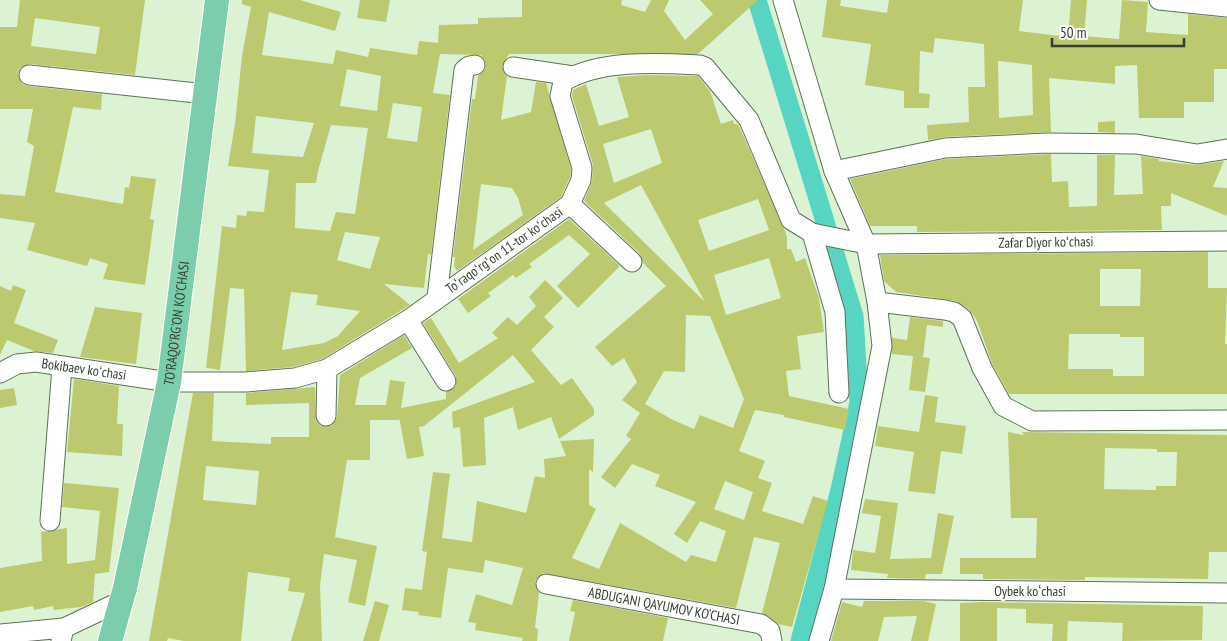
<svg xmlns="http://www.w3.org/2000/svg" width="1227" height="641" viewBox="0 0 1227 641" font-family="'PT Sans Narrow',sans-serif">
<style>
.lines{fill:none;stroke-linecap:round;stroke-linejoin:round}
.canal{stroke:#55d5c2;stroke-width:19}
.building{fill:#bdc96e;fill-rule:evenodd}
.minor-casing{stroke:#5e7357;stroke-width:21}
.major-casing{stroke:#fff;stroke-width:26}
.minor{stroke:#fff;stroke-width:19}
.major{stroke:#7aceac;stroke-width:24}
.labels{text-anchor:middle;dominant-baseline:central;stroke-width:4.5;stroke-linejoin:round;paint-order:stroke}
.street-label{font-size:14px;fill:#363f32;stroke:#fff}
</style>
<rect width="100%" height="100%" fill="#dcf3d3"/>
<g class="lines">
<!-- canal -->
<path class="canal" d="M757 0 854 316 859 402 840 490 800 641"/>
</g>
<!-- building -->
<path class="building" d="M20 0H145L135 75 30 64 20 68 18 74 22 84 28 86 102 94 101 110 73 107 55 192 123 204 125 187 129 188 131 176 156 179 150 219 154 220 145 285 103 279 108 264 90 258 87 266 27 250 35 223 0 218V194L25 196 34 146 27 142 33 109H0V27H17ZM35 18 100 27 96 54 31 46Z
M242 0H300L341 12 335 31 269 12 262 55 333 64 336 50 368 57 370 48 417 55 419 41 438 43 439 25 478 24V18L522 17V0H622L621 5 645 12 651 0H669L664 11 685 40 713 14 700 0H758L698 54H509L502 66 507 76 501 120 531 112 536 82 546 83 571 169 570 177 561 197 457 271 454 266 455 257H453L472 99H475L478 76 485 69 486 64 481 55 440 54 433 93 450 95 431 255 428 254 424 288 384 284 410 305 322 359 293 367 246 371 244 289 230 288 220 370 206 368 222 226 236 228 237 215 246 216 247 211 264 212 269 170 228 166 235 124 242 56 251 7 242 4ZM347 69 381 76 377 111 340 106ZM393 103 422 107 417 142 387 138ZM256 116 314 123 303 157 252 153ZM331 125 368 128 355 214 336 212 330 231 295 228 296 183H316L318 171ZM481 184 512 188 518 198 523 215 473 250ZM345 232 380 237 370 269 337 260ZM291 292 318 295 316 305 360 311 338 336 324 343 282 350Z
M360 0H390L386 22 357 18Z
M827 0H841L840 6 887 13 889 0H1023L1019 31 1068 37 1071 0H1087L1084 36 1119 39 1122 0 1148 2 1146 32 1188 35V14L1227 18V69H1214V102H1184V118H1139L1137 65 1115 66V84L1049 78 1051 132 944 137 928 140 927 125 969 122 968 87H985L984 44 935 38 933 53 920 51 919 93 930 94 929 108H904V91L865 85 871 44 822 37ZM998 61 1032 65 1033 115 999 118Z
M648 75 698 76 710 91 721 124 733 120 734 124H737L739 126 784 228 787 237V249H791L796 262 805 258 819 298 824 332 797 336 801 369 786 371 789 396 849 409 845 430 784 417V415L755 410 739 451 765 461 758 478 772 483 762 511 803 524 813 496 828 501 792 627 778 624 762 613 780 543 754 537 736 608 543 573 535 582 539 593 535 628 538 629 537 641H522L523 638 475 630 476 623 468 622 476 594 512 605 523 568 485 560 483 573 448 568 441 618 418 615 419 612 402 610 405 588 422 590 427 552 422 551 433 472 450 474 442 538 472 542 477 501 526 513 535 476 545 478 544 459 566 456 560 441 594 439 593 472 589 469V505L596 509 572 558 599 569 620 523 686 562 691 555 716 562 726 531 700 521 687 543 674 534 696 502 655 486 660 475 632 464 615 488 601 477 631 439 626 436 640 413 622 400 637 382 624 358 612 366 595 347 666 286 643 263 640 254 584 201 592 181 593 165 572 96 573 90 586 84 599 126 629 117 617 77ZM651 129 662 163 614 183 603 144ZM641 185 705 302 604 203ZM758 199 769 230 709 251 698 220ZM769 258 781 298 726 315 714 275ZM686 315 710 316 744 399 733 428 700 415 694 429 673 420 645 404 664 371 685 372ZM725 481 753 492 744 520 714 509Z
M1115 121V133L1098 132V122Z
M1051 154 1052 182 1068 181 1069 207 1097 206V155H1115L1114 195 1143 194 1141 156 1159 159V161L1195 165 1224 161 1213 187 1227 188V216L1171 193V206H1161L1162 230 917 232V226H870L850 179 946 159Z
M569 219 620 266 578 308 557 286 590 254 569 235 529 264 532 267 516 278 513 275 488 293 491 296 468 313 458 299Z
M1208 252V288H1227L1225 344H1227V394H1009L992 363 977 321 969 309 956 301 896 292 884 281 880 255ZM1100 269H1141L1140 306H1100ZM1069 334H1120V337H1144V376H1113V369H1068Z
M545 280 563 298 544 317 554 327 531 350 561 385 572 378 594 409V415L559 439 551 417 518 430 513 407 484 418 486 465 463 467 460 427 453 428 452 412 535 382 513 355 424 426 419 427 424 456 407 459 399 417V420H370V460H347L335 537 377 546 365 606 348 602 357 560 324 554 320 585 322 641H291L305 593 288 591 290 578 248 572 241 641H184L168 638 167 641H149L193 393H214L212 441 271 444V437H309V403L246 405V393L315 387 316 421 321 426H331L337 417 340 375 404 335 412 348 360 378 355 405H386L390 380 405 382 401 408 446 399V392L456 386V376L423 323 431 318 459 363 498 338 492 333 508 317 517 325 536 306 529 297ZM206 466 259 471 256 505 203 500Z
M13 285 26 290 14 323 58 340 53 353 34 351 7 340 0 355V286L11 291Z
M95 307 142 313 136 364 80 357Z
M910 317 943 321V327L927 325 923 357 892 354V338L907 340Z
M913 356 930 358 925 392 909 390Z
M74 379 119 386 117 424H123L122 456 67 452Z
M14 388 17 405 0 408V390Z
M925 395 938 397 935 422 966 426 962 454 941 451 935 494 908 491 914 452 875 446 878 426 919 432Z
M1008 432 1024 435 1022 432 1227 435V552H1209L1208 579 1085 577V580L983 579V574H960V558H1036L1037 518H1011ZM1105 448 1157 449V452H1177L1176 486H1156V490L1104 489Z
M64 483 119 488 109 572 95 574 93 602 81 607 54 610 53 606 34 610 33 606 0 612V568L42 561 41 532 67 528V564L95 560 100 511 62 507Z
M865 499 898 503 890 559 931 558 938 513 954 516 942 574H926L925 579 887 578 888 574 851 570 853 550 875 553 881 516 862 513Z
M573 600 668 618 663 641H569L575 612 570 611Z
M375 601 389 605 379 641H363Z
M864 601H923L936 604 928 641H911L917 616 884 617 878 641H831L842 602 862 607Z
M983 602 1203 606 1202 640 1122 641 1123 623 1068 621 1067 641H1052L1053 624 1026 623V609L997 608V641H960V603Z"/>
<g class="lines">
<defs>
<g id="minor">
<path d="M783 0 834 171 866 244 877 302 882 346 834 589 819 641"/>
<path d="M1159 0 1227 7"/>
<path d="M513 67 573 76"/>
<path d="M29 75 206 94"/>
<path d="M834 171 945 148 1047 143 1136 144 1197 154 1227 149"/>
<path d="M570 204 632 262"/>
<path d="M812 233 835 312 839 393"/>
<path d="M437 297 464 70 469 66 475 65"/>
<path d="M877 302 945 310 954 312 962 318 982 368 1003 406 1032 421 1227 420"/>
<path d="M408 320 446 381"/>
<path d="M0 373 17 364 36 362 169 382H245L295 378 327 369 408 320 570 204 581 180 582 168 560 96 563 82C599 59 659 63 700 65L705 67 749 120 791 220 812 233 866 244 1227 241"/>
<path d="M326 416 327 369"/>
<path d="M50 521 62 367"/>
<path id="s1" d="M546 584 761 624 770 631 772 641"/>
<path d="M834 589 1227 593"/>
<path d="M64 628 121 601"/>
<path d="M0 634 64 628 61 641"/>
</g>
<g id="major">
<path id="s2" d="M110 641 125 588 169 382 217 0"/>
</g>
</defs>
<!-- minor casing -->
<use href="#minor" class="minor-casing"/>
<!-- major casing -->
<use href="#major" class="major-casing"/>
<!-- minor -->
<use href="#minor" class="minor"/>
<!-- major -->
<use href="#major" class="major"/>
</g>
<g class="labels">
<!-- street labels -->
<g class="street-label">
<text transform="translate(1046 242) rotate(-1)">Zafar Diyor koʻchasi</text>
<text transform="translate(504 250) rotate(-35)">Toʻraqoʻrgʻon 11-tor koʻchasi</text>
<text stroke="none"><textPath href="#s2" startOffset="325">TO'RAQO'RG'ON KO'CHASI</textPath></text>
<text transform="translate(84 369) rotate(8)">Bokibaev koʻchasi</text>
<text x="1030" y="591">Oybek koʻchasi</text>
<text stroke="none"><textPath href="#s1" startOffset="120">ABDUG‘ANI QAYUMOV KO‘CHASI</textPath></text>
</g>
</g>
<!-- scale -->
<path d="M1052 38v8h132v-8" fill="none" stroke="#363f32" stroke-width="2.5"/>
<text x="1060" y="38" font-size="15" fill="#363f32" stroke="#ffffff" stroke-width="4" paint-order="stroke">50 m</text>
</svg>
